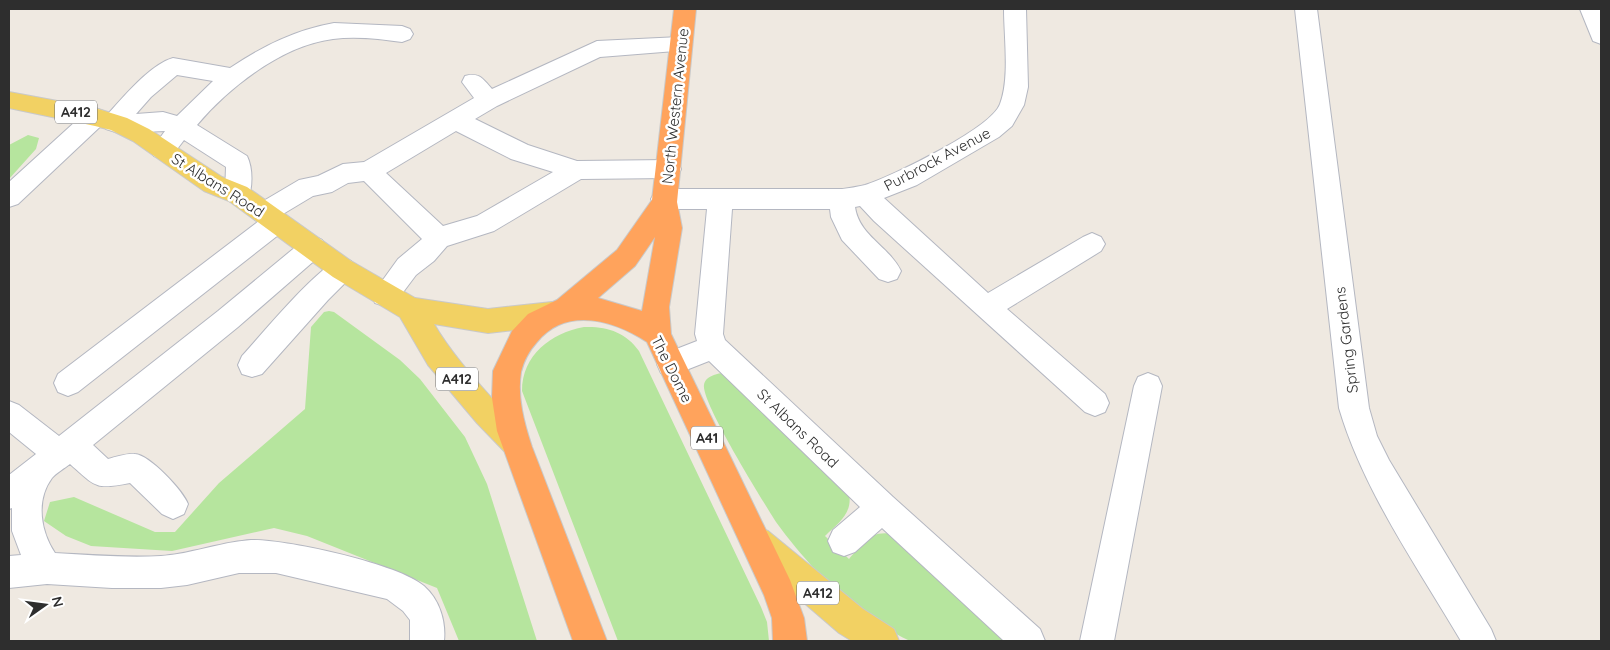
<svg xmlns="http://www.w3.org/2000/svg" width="1610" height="650" viewBox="0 0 1610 650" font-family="Quicksand,sans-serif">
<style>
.green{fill:#b6e59e}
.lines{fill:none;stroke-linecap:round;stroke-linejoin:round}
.minor-casing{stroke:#b4b7c1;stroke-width:2}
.major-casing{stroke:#c9c9c9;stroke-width:2}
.highway-casing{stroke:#c9c9c9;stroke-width:2}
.minor{fill:#fff;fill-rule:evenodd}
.major{fill:#f2d163;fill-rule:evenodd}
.highway{fill:#ffa35c;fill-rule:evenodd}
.labels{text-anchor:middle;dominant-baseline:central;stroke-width:5;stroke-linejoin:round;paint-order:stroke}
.shield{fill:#fff;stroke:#6d6d6d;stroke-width:1}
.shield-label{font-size:14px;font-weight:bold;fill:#2e2e2e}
.street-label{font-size:15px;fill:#2e2e2e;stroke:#fff}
</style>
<rect width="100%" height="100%" fill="#efe9e1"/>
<!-- green -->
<path class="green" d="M28 135 39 138 36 149 9 179V145Z
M329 311 334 312 400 360 420 379 465 437 487 484 537 641H459L437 588 307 536 274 528 172 551 91 546 66 536 44 521 50 502 74 497 155 532H175L219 483 305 409 311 327 324 312Z
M584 327C606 326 626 332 639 351L761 607 767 622 769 641H618L522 391C522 355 551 333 584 327Z
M725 373 849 493C853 514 838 523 825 536L849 559C862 545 869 530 892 534L937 572 1010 641C994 641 917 645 908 640 878 626 840 595 817 572 803 556 788 539 776 522 764 503 701 402 704 385 705 376 718 373 725 373Z"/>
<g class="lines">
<defs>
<path id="minor" d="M1004 9H1026L1028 87 1024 105 1012 126 999 137 917 185 884 198 988 293 1083 237 1092 233 1101 237 1105 244 1101 251 1007 309 1105 394 1109 403 1105 412 1095 416 1085 412 874 221 860 206 855 207C859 236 889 246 901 271L897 279 888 282 879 279 842 240 831 217 830 209H732L723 334 725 340 893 497 1040 629 1045 641H1004L882 528 855 552 844 556 833 552 828 541 833 530 860 507 709 361 671 376 661 373 657 364 661 355 697 341 695 334 707 209H664L655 206 651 199 655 192 664 189H842C849 188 857 187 865 185 891 177 992 128 1000 104 1010 78 1004 37 1004 9Z
M1295 9H1317L1369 408 1377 436 1389 460 1491 629 1496 641H1461C1418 568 1363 490 1339 408Z
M1580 9H1601V44L1593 41Z
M334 23 402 26 410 29 413 34 410 39 402 42C380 39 356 36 333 39 283 45 229 87 197 125L247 156C253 168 253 189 247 201L238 204 229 201 225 194 226 167 184 140C175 152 170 161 154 156L151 150 165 131 119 133 106 129 103 124 18 204 9 207V182L87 111 95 108 103 111 106 116C123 98 149 65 173 58L230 68C263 46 295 30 334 23ZM177 75 213 81 177 116 163 112 136 114 151 97Z
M680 37 688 40 691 45 688 50 600 57 497 106 475 119 528 145 577 161 669 160 678 162 681 169 678 176 669 178 581 179 494 231 447 246 434 261 416 275 395 303 385 306 375 303 372 295 398 259 422 239 364 181 348 183 332 192 313 196 283 214 290 222 286 229 78 392 68 396 58 392 54 383 58 374 259 221 255 220 251 213 255 206 299 180 318 176 343 164 364 162 474 98 462 82 465 76C479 72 483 79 492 89L597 41ZM456 131 511 159 553 172 477 216 443 226 386 173Z
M313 236 322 240 326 247 322 254 238 327 93 445 108 459C116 457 127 453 135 454 150 455 183 491 188 504L184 514 173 519 162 514 130 483C95 490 96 487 70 464 65 468 56 473 52 478 35 501 41 532 55 553 91 555 126 558 161 556 192 554 220 542 251 540 286 539 399 564 424 586 440 600 446 622 444 641H410V620L403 611 387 599 276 573H239L187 585 161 588H112L47 584 9 588V556L21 555 12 531V508L9 509V475L36 454 9 432V401L19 405 59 436 218 311 304 240Z
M342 258 351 261 355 269 351 277 328 300 262 374 252 377 242 374 238 365 242 356C263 333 317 267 342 258Z
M1148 373 1158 377 1162 386 1114 641H1080L1134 386 1138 377Z"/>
<path id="major" d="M9 92 95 108 127 118 149 129 222 177 247 187 351 261 415 298 488 309 552 302 562 306 566 314 562 322 552 326 488 333 434 324C451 353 474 378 496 403 508 416 522 425 529 441L524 451 514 455 504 451 477 423 428 365 400 317 333 277 229 201 204 191 133 141 111 130 95 126 9 108Z
M757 527 768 531 863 609 894 629 899 641H852L839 633 746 553 741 542 746 531Z"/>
<path id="highway" d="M674 9H696L677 202 682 228 669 307 671 334 790 580 804 618 807 641H773L772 618 764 595 647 342C614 320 566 306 537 342 529 351 524 360 521 372 517 397 524 423 532 447L607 641H573L497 431 492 398 493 371 512 331 528 314 557 300 617 250 652 200ZM655 237 642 311 598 298 635 266Z"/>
</defs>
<!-- minor casing -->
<use href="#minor" class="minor-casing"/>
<!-- major casing -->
<use href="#major" class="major-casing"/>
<!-- highway casing -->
<use href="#highway" class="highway-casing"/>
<!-- minor -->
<use href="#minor" class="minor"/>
<!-- major -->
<use href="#major" class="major"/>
<!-- highway -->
<use href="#highway" class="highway"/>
</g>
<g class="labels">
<!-- shield labels -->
<g class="shield">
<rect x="55" y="100.5" width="42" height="23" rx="4"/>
<rect x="436" y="367.5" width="42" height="23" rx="4"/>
<rect x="691" y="426.5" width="32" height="23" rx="4"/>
<rect x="797" y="581.5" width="42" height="23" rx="4"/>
</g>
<g class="shield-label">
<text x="76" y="112">A412</text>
<text x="457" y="379">A412</text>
<text x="707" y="438">A41</text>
<text x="818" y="593">A412</text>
</g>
<!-- street labels -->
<g class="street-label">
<text transform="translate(675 106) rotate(-84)">North Western Avenue</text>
<text transform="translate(937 159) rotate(-28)">Purbrock Avenue</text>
<text transform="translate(218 185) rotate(32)">St Albans Road</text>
<text transform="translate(1346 340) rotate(-97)">Spring Gardens</text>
<text transform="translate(672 369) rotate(63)">The Dome</text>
<text transform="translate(798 428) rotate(44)">St Albans Road</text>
</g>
</g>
<!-- border -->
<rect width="1610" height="650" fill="none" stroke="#2e2e2e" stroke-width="20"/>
<!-- north arrow -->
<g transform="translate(45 605) rotate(76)" stroke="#ffffff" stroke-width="4" paint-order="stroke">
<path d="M0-4L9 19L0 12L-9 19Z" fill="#2e2e2e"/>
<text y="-8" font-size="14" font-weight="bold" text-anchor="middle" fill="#2e2e2e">N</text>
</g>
</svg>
